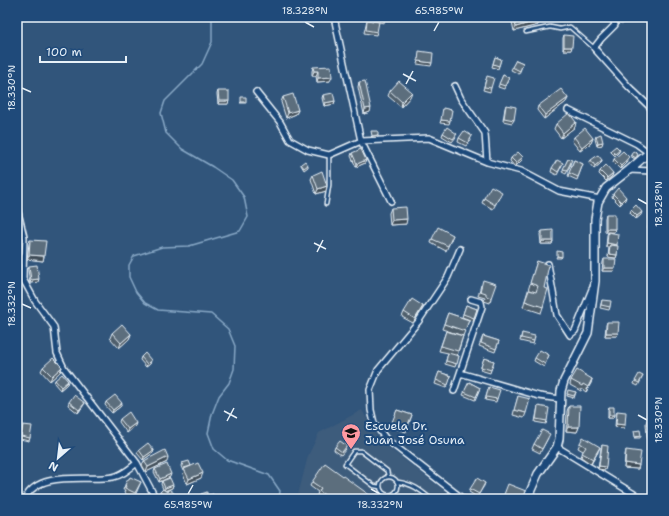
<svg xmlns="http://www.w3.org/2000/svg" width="669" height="516" viewBox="0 0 669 516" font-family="'Shantell Sans',sans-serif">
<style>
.built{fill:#3e5c7c}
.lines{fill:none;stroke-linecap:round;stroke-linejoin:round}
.stream{stroke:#88a8c6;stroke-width:1.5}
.lane-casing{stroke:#e8f1f8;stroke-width:5.5}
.street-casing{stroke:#e8f1f8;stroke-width:8}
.secondary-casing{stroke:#e8f1f8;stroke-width:10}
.lane{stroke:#1f4a7a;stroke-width:2.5}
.street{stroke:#1f4a7a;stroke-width:5}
.secondary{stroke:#1f4a7a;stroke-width:7}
.wall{fill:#4f5f6c;stroke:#e8f1f8}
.shaded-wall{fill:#404d58;stroke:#e8f1f8}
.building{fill:#5c6e7d;stroke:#e8f1f8}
.ticks{fill:none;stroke:#e8f1f8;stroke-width:1.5}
.labels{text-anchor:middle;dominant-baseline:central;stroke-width:4;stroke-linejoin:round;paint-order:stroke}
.poi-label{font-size:12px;fill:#e8f1f8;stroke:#1f4a7a;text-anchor:start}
.neatline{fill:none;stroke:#e8f1f8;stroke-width:1.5}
.ticks-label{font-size:10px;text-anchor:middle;fill:#e8f1f8}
</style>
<rect width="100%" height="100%" fill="#31557b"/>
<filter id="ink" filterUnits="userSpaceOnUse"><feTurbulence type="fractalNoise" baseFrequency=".025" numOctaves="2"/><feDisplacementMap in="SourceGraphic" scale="8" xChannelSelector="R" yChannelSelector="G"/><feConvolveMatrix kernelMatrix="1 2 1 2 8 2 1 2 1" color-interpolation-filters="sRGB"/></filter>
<g filter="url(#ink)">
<!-- built -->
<path class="built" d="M362 410 375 434 382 443 455 499H297L308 456 319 433Z"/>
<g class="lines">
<!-- stream -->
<path class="stream" d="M212 17V42L202 64 165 101 161 113 166 133 182 149 213 167 232 180 244 197 248 217 240 231 189 246 162 247 134 256 129 265V277L136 292 145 303 158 310 211 314 228 329 235 346 234 369 229 383 219 396 212 414 208 433 214 449 227 460 269 475 280 491 279 499"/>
<defs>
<path id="lane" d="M526 32 550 27 560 29 570 27 594 48
M326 204 329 185V155
M380 486a9 9 0 1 1 18 0a9 9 0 1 1-18 0Z
M398 482C413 484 420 490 431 499
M380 487 374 486 345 464 354 451H361L387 471 388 476"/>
<path id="street" d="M334 17 361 141 391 201
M613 17 615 25 601 39 594 48 629 87 652 109
M455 86 461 99 485 133 487 162
M256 92 280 122 290 140 308 150 329 155 361 141 429 138 487 162 521 171 559 191 600 199
M568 110 637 144 649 153
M629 170 652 171
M17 208 24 237 23 279 35 301 54 327 57 353 64 368 137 463 156 499
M460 249 448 277 418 322 378 370 370 390 371 410 374 423 386 439 463 499
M548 264 557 315 570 335 575 331 592 289
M460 373 539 396 560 399
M454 391 482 307 481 302 471 299
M557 447 634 494 640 499
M25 499C38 469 89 482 113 477 123 475 129 469 137 463"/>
<path id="secondary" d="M527 499 538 474 557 447 559 439 561 391 564 381 588 333 595 281V219L598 202 606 188 629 170 652 150"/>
</defs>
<!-- lane casing -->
<use href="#lane" class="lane-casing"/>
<!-- street casing -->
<use href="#street" class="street-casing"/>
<!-- secondary casing -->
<use href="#secondary" class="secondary-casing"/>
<!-- lane -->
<use href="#lane" class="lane"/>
<!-- street -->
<use href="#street" class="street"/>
<!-- secondary -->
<use href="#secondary" class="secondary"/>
</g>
<!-- wall -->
<path class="wall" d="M374 17H385L384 23 373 21Z
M511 17H538L539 20 538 25 514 31Z
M620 17H630L622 24 618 21Z
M367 20 377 32 376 35 364 33Z
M564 35 571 50H563V38Z
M495 57 501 59 498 69 492 67Z
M516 60 523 63 519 74 511 70Z
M313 67 330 81 317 82 316 76H312V71Z
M503 75 509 78 504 89 498 87Z
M486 79 491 88 490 92 483 90Z
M359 82 370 112 364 114 358 87Z
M218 91 228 104H218L217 94Z
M390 91 410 97 401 107 388 96Z
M323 95 335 101 334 104 324 106 322 98Z
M283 97 298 110 296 114 286 118 281 102Z
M568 98 566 102 544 119 537 110 538 106Z
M506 105 514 120 512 123 503 121 505 108Z
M556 124 575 127 561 138 554 129Z
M443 133 456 137 452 142 442 136Z
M596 136 602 145 597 146 595 139Z
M574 137 593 138 591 143 580 151 572 141Z
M459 138 471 139 466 146 458 142Z
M611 150H620L619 152 615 156 611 152Z
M352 153 365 163 356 167 351 156Z
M631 155 638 156 635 159 630 156Z
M511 158 522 160 515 167 510 161Z
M568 159 571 164 566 174 562 172Z
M614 159 628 161 620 169 613 162Z
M574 160 583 164 577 180 568 176Z
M591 160H602L601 163 594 169 589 163Z
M563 163 557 175 551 172 552 168Z
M301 164 308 165V167L304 170 301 165Z
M600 171 613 173 612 176 606 181 599 174Z
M313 175 326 191 316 194 311 179Z
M613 194 625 200 620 205 612 197Z
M500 196 493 209 482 203 484 198Z
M651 205 652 229 648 228 650 209Z
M391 208 406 224 390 225 389 213Z
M631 210 641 215 636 219 630 213Z
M606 214 615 229 614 232H605V218Z
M542 231 553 241 552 244H541L540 234Z
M608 232 617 246V255L616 258 608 257 609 247H606L607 235Z
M453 235 446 251 431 243 432 239Z
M30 240 44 256 43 261 27 259 29 244Z
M604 259 615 268 614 271H602L603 262Z
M537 261 544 288 543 307 541 313 523 307Z
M29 266 38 282 30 283 28 270Z
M481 285 491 298 490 303 484 301 485 298 478 296Z
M602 300 610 307 609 310 600 308Z
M466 305 477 309 473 321 462 317Z
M423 306 421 310 413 323 402 317 404 312Z
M448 313 469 320 463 336 442 329Z
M607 322 618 333 617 336H605L606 325Z
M446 331 463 336 457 356H459L455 367 445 364 448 353 439 351Z
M112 333 131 334 129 339 119 348 110 338Z
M522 333 534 341 533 344 520 341Z
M483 336 499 341 495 352 479 346Z
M549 355 544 367 534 361 535 358Z
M141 357 151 360 150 364 146 367 140 360Z
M484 358 494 361 490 373 480 370Z
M43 367H62L60 372 50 381 41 371Z
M439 372 451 376 446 388 435 384Z
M643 376 638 386 634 384 635 381Z
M592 379 591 383 586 392 582 389 581 391 570 385 571 380Z
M55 380 68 381 67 384 60 390 54 383Z
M469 382 480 388 475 400 463 395Z
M489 387 497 399 496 402 485 400Z
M568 392H576L574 398 567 396Z
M518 396 526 413 524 418 513 415Z
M69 402 83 406 78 413 68 405Z
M106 402 121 406 112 413 105 405Z
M538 406 547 421 546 424 535 422Z
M569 406 579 427 577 432 566 431 567 411Z
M609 407 613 418H608V410Z
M397 410 412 415 406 432 391 427Z
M617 411 625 425 624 428 615 427 616 414Z
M648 417H652V478H651L646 423Z
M120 419 135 426 127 433 119 422Z
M23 425 30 438 29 441 20 439Z
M548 438 540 453 532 449 534 444Z
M580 443 598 452 591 464 581 457 583 451 578 448Z
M602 445 605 470 598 469 601 448Z
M335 447 346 449 341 455 334 450Z
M139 450H154L153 453 143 460 137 453Z
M626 450 639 465 638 469 624 468 625 455Z
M144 461 167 462 146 472 142 465Z
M182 463 191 466 201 478 187 484 183 474 184 471H183L181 466Z
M155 469 170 477 159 482 154 472Z
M129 479 141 482 134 498 124 493 125 490H123L125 485Z
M162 481 173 485 172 488 166 490 176 495 173 499H164L159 495 160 492 163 489 161 484Z
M312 482 375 499H322L317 495 318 492 310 486Z
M485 483 484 486 477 497 469 492 470 489Z
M201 494 207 496 214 499H201L200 497Z"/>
<!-- shaded-wall -->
<path class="shaded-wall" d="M628 17H630L622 24 623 21Z
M539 20 538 25 514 31 516 27Z
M564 47H572L571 50H563Z
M418 61 432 63 431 66 417 64Z
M314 71H318L316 76H312Z
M332 77 330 81 317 82 318 78Z
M412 92 410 97 401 107 402 102Z
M568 98 566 102 544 119 545 115Z
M219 101H229L228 104H218Z
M335 101 334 104 324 106 325 103Z
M241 102H246V103H240Z
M371 108 370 112 364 114 365 109Z
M298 110 296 114 286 118 288 113Z
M441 120 450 121 449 124 440 123Z
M576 122 575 127 561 138 563 133Z
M378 135V137H371L372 136Z
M593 138 591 143 580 151 582 147Z
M603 142 602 145 597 146 598 143Z
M523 157 522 160 515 167 516 163Z
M629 157 628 161 620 169 621 166Z
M366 160 365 163 356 167 357 164Z
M602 160 601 163 594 169 595 166Z
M613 173 612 176 606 181 607 178Z
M327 186 326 191 316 194 318 189Z
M626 197 625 200 620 205 621 202Z
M642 212 641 215 636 219 637 216Z
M407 219 406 224 390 225 392 220Z
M649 224H652V229L648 228Z
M606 229H615L614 232H605Z
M542 241H553L552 244H541Z
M607 243 617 245 616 248 610 245 609 247H606Z
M17 252 22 253 20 257H17Z
M609 254 617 255 616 258 608 257Z
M29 255 44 256 43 261 27 259Z
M557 256 562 257 561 258H556Z
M604 268H615L614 271H602Z
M39 279 38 282 30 283 31 280Z
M606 333H618L617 336H605Z
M131 334 129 339 119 348 121 343Z
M151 360 150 364 146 367 147 364Z
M62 367 60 372 50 381 52 376Z
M592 379 591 383 586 392 588 387Z
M68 381 67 384 60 390 61 387Z
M85 403 83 406 78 413 79 410Z
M122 403 121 406 112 413 113 410Z
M609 415H614L613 418H608Z
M136 423 135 426 127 433 128 429Z
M616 424 625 425 624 428 615 427Z
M568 427H579L577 432 566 431Z
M641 436 640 438H634L635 437Z
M600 447 598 452 591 464 593 459Z
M154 450 153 453 143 460 144 457Z
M168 457 167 462 146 472 148 467Z
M625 463 639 465 638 469 624 468Z
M599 466 606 467 605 470 598 469Z
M203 473 201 478 187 484 189 479Z
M171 474 170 477 159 482 160 479Z
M173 485 172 488 164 491 165 488Z"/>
<!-- building -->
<path class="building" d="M375 17H385V20L375 18Z
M513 17H538L539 20 516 27Z
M620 17H628L623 21 620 18Z
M367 20 379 22 377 32 366 30Z
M564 35 573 36 572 47H564Z
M419 51 433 53 432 63 418 61Z
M495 57 501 59 499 66 493 64Z
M516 60 523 63 520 71 512 67Z
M331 66 332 77 318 78V71H314L313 67Z
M503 75 509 78 505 86 499 84Z
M487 76 494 78 491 88 484 87Z
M365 81 371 108 365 109 359 82Z
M399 81 412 92 402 102 390 91Z
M561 89 568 98 545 115 538 106Z
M218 91H229V101H219Z
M333 93 335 101 325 103 323 95Z
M293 94 298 110 288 113 283 97Z
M241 97H246V102H241Z
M506 105 516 107 514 120 504 118Z
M443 108 452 110 450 121 441 120Z
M569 113 576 122 563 133 556 124Z
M447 127 457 134 453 139 443 133Z
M585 128 593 138 582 147 574 137Z
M371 131H378V135L372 136Z
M464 131 472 136 468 143 459 138Z
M601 134 603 142 598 143 596 136Z
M616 146 620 150 615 154 611 150Z
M361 149 366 160 357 164 352 153Z
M623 151 629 157 621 166 614 159Z
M633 151 638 154 636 158 631 155Z
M518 152 523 157 516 163 511 158Z
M598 155 602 160 595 166 591 160Z
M568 159 572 160 567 170 563 169Z
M557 160 563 163 558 172 552 168Z
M574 160 583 164 578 177 569 173Z
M305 161 308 165 304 168 301 164Z
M606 165 613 173 607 178 600 171Z
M322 171 327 186 318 189 313 175Z
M491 186 502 192 495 205 484 198Z
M618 188 626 197 621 202 613 194Z
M636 205 642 212 637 216 631 210Z
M651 205H652V224H649Z
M406 207 407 219 392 220 391 208Z
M606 214H615V229H606Z
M438 227 453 235 448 246 432 239Z
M553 230V241H542V231Z
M608 232 618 234 617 245 607 243Z
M17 238H23L22 253 17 252Z
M30 240 46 241 44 256 29 255Z
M610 245 618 246 617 255 609 254Z
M557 251 562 252V257L557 256Z
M604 259H616L615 268H604Z
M537 261 549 265 544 288 548 289 543 307 525 301 529 290 536 292 538 286 530 283Z
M37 265 39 279 31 280 29 266Z
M483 280 496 284 491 298 486 296V293L480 291Z
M412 299 423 306 415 319 404 312Z
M602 300 611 301 610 307 601 305Z
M466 305 477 309 474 318 463 314Z
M448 313 469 320 465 331 444 324Z
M607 322H619L618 333H606Z
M122 324 131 334 121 343 112 333Z
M446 331 463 336 458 351 441 346Z
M522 333 535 336 534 341 521 338Z
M483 336 499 341 496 349 481 343Z
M540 350 549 355 545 364 535 358Z
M145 353 151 360 147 364 141 357Z
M448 353 459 356 457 364 446 361Z
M53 358 62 367 52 376 43 367Z
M484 358 494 361 491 370 481 367Z
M577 370 592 379 588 387 583 384 582 386 571 380Z
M439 372 451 376 448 385 436 380Z
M62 374 68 381 61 387 55 380Z
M639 374 643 376 639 383 635 381Z
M469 382 480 388 476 397 464 392Z
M489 387 500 390 497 399 486 397Z
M568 390 576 392 574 396 567 394Z
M74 395 85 403 79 410 69 402Z
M115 395 122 403 113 410 106 402Z
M518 396 530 399 526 413 514 410Z
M538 406 549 408 547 421 536 419Z
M569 406H580L579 427H568Z
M609 407H614V415H609Z
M397 410 412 415 407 427 392 422Z
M617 411 626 412 625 425 616 424Z
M129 412 136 423 128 429 120 419Z
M648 417H652V462Z
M23 425 32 426 30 438 21 436Z
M542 430 550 434 542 449 534 444Z
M640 430 641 436 635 437 634 431Z
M583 437 600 447 593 459 582 453 586 447 580 443Z
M340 441 347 446 342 452 335 447Z
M148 443 154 450 144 457 139 450Z
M602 445 608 446 606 467 599 466Z
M165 450 168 457 148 467 144 461Z
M626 450 641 452 639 465 625 463Z
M189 461 191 466 184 468 182 463Z
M198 463 203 473 189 479 184 469Z
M325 463 375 499H330L319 491 321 488 312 482Z
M167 464 171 474 160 479 155 469Z
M130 477 141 482 135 493 125 488 126 486 125 485 128 479H129Z
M170 478 173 485 165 488 162 481Z
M477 478 485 483 479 494 470 489Z
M508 484 526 491 523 499H507L503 497Z
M163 489 167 492 169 489 176 495 172 499H169L160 492Z
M207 492V496L213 494 214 499H203L201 494Z"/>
</g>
<!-- ticks -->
<path class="ticks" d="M305 22 314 27M434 31 439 22M403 74 416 81M406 84 413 71M22 88 31 92M638 199 647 204M314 243 326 249M317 252 323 240M22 304 31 308M224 411 237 418M638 415 647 420M227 421 234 408M371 489 380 494M188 494 193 485"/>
<!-- icons -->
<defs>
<symbol id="school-pin" viewBox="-11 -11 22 30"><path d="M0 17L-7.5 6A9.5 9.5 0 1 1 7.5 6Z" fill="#ff9aa2" stroke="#1f4a7a"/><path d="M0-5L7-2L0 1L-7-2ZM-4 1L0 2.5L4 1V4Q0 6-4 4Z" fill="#111"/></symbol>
</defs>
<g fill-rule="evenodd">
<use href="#school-pin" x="340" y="422" width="22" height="30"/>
</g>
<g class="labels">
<!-- poi labels -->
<g class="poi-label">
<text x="365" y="426">Escuela Dr.<tspan x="365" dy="14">Juan José Osuna</tspan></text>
</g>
</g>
<!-- margin -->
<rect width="669" height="516" fill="none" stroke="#1f4a7a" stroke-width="44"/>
<!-- north arrow -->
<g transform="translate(58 458) rotate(208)" stroke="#1f4a7a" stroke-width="3" paint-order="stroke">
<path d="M0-3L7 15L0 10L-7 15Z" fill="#e8f1f8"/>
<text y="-6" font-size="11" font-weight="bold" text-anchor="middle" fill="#e8f1f8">N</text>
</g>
<!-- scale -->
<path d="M40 56v6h86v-6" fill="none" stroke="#e8f1f8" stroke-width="2"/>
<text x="46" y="56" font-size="12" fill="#e8f1f8" stroke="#1f4a7a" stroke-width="3" paint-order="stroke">100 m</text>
<rect x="22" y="22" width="625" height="472" class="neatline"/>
<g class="ticks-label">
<text x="305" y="14">18.328°N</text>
<text x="439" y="14">65.985°W</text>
<text transform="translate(11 88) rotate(-90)" y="4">18.330°N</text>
<text transform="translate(658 204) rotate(-90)" y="4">18.328°N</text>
<text transform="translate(11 304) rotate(-90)" y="4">18.332°N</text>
<text transform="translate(658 420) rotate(-90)" y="4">18.330°N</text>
<text x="188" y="508">65.985°W</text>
<text x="380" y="508">18.332°N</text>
</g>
</svg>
